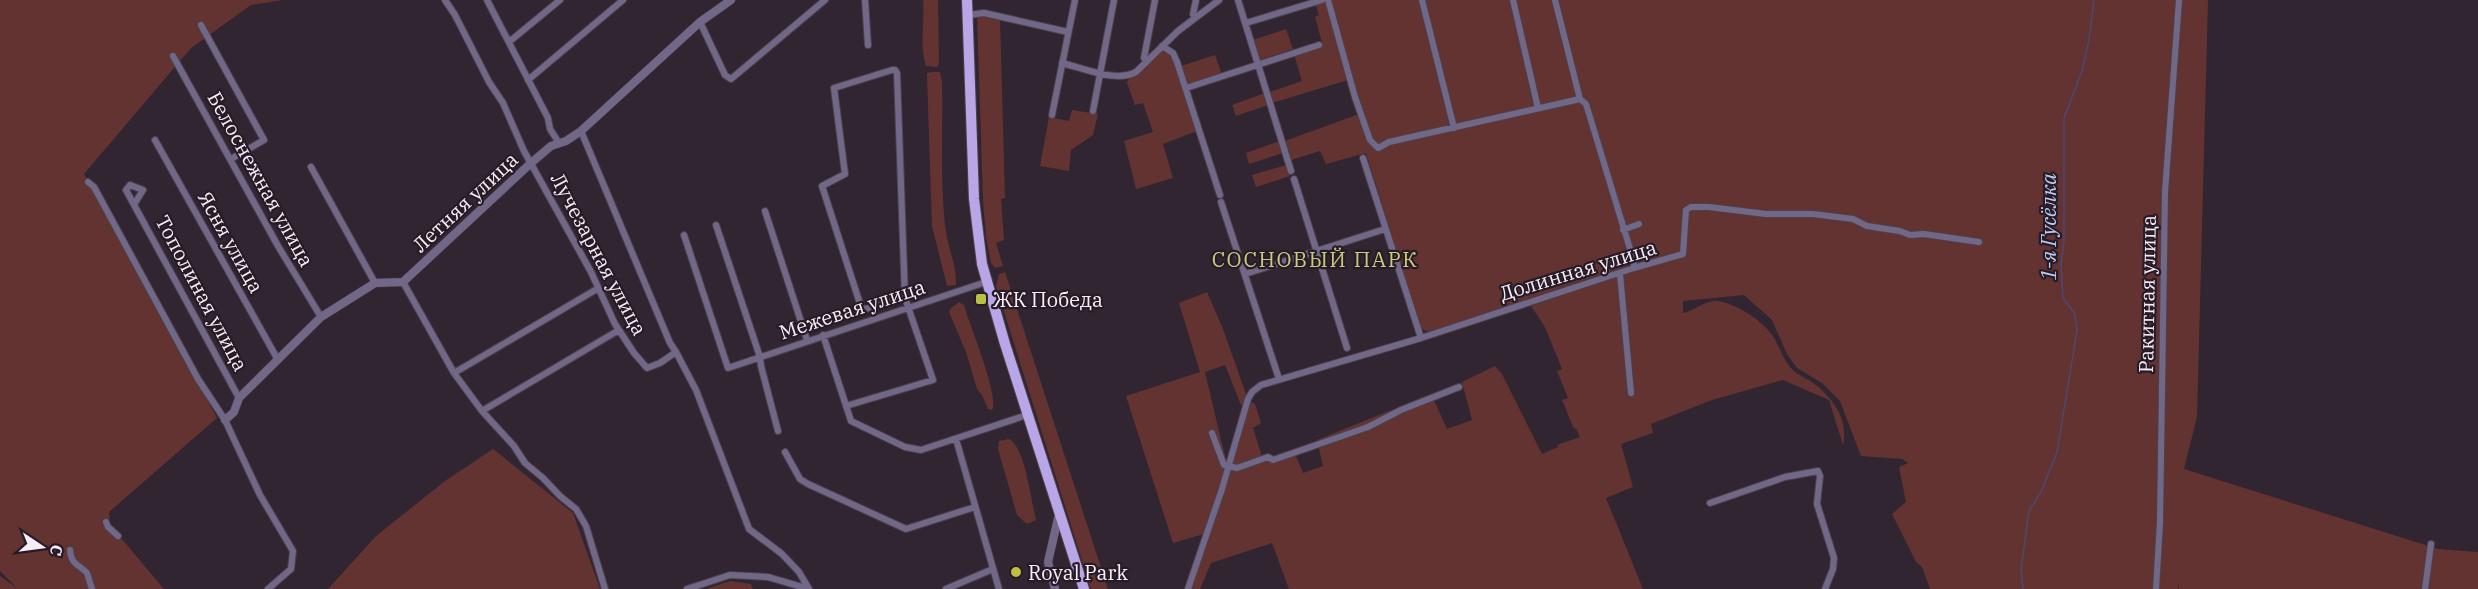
<svg xmlns="http://www.w3.org/2000/svg" width="2478" height="589" viewBox="0 0 2478 589" font-family="'IBM Plex Serif',serif">
<style>
.green{fill:#623330}
.lines{fill:none;stroke-linecap:round;stroke-linejoin:round}
.stream{stroke:#4c4874;stroke-width:1.5}
.minor-casing{stroke:#4d414d;stroke-width:8}
.tertiary-casing{stroke:#4d414d;stroke-width:9}
.primary-casing{stroke:#4d414d;stroke-width:12}
.minor{stroke:#716887;stroke-width:6}
.tertiary{stroke:#716887;stroke-width:8}
.primary{stroke:#b8a6e6;stroke-width:10}
.poi-dot{fill:#bdbf43;stroke:#281b28;stroke-width:2}
.labels{text-anchor:middle;dominant-baseline:central;stroke-width:4.5;stroke-linejoin:round;paint-order:stroke}
.street-label{font-size:20px;fill:#f6edf6;stroke:#281b28}
.poi-label{font-size:20px;fill:#f6edf6;stroke:#281b28;text-anchor:start}
.water-label{font-size:21px;font-style:italic;fill:#bdccf2;stroke:#281b28}
.neighbourhood-label{font-size:21px;letter-spacing:1.5px;fill:#c8cb7d;stroke:#281b28}
</style>
<rect width="100%" height="100%" fill="#322532"/>
<!-- green -->
<path class="green" d="M0 0H283L251 5 191 48 84 174 217 418 109 512 110 525 164 589H0V576L17 588 0 571Z
M923 0H938L939 63 937 67 926 66C919 43 925 23 923 0Z
M1310 0H2208L2197 417 2184 469 2438 549 2478 552V589H2179V581L2178 589H1930L1922 567 1916 562 1892 514 1906 502 1899 467 1908 463 1902 459 1861 456 1840 401 1822 383 1797 368 1787 354 1772 320 1744 295 1683 301V313C1694 311 1705 300 1717 301 1736 303 1765 322 1774 338 1780 348 1784 362 1793 370 1798 375 1806 378 1812 382 1832 397 1849 419 1843 445L1829 400 1783 380 1712 400 1651 424 1653 433 1621 444 1633 487 1606 498 1643 589H1289L1272 543 1211 563 1200 589H1190L1250 401 1255 404 1261 423 1253 428 1262 457 1271 454 1272 458 1293 449 1303 473 1323 466 1317 440 1431 394 1447 429 1472 420 1462 382 1495 366 1502 374 1542 454 1558 447 1557 445 1580 437 1577 430 1573 427 1562 400 1568 398 1557 371 1562 369 1545 327 1531 306 1637 269 1633 264 1432 331H1426L1421 328 1366 153 1326 164 1320 151 1291 160 1285 141 1359 114 1348 80 1272 103 1270 92 1302 81 1294 54 1323 46 1315 17 1319 15 1315 3Z
M977 16 1000 19 1005 198 1001 199 1004 240 996 243 1003 266 995 268 991 263 986 237 983 201Z
M1286 29 1293 49 1260 60 1253 40Z
M1162 51 1171 54 1175 62 1197 131 1163 144 1173 178 1136 189 1124 141 1153 132 1143 103 1135 105 1127 83 1129 78 1137 74Z
M1215 55 1222 75 1190 85 1186 82 1181 66Z
M932 72H940L942 82C943 130 940 178 945 226 947 244 957 267 956 285L947 286 932 226 927 76V73Z
M1265 93 1268 105 1236 116 1232 105Z
M1072 110 1098 114 1093 135 1071 150 1069 171 1040 166 1049 117 1069 121Z
M1280 141 1283 153 1249 164 1246 153Z
M1286 165 1290 176 1256 187 1252 175Z
M1005 272 1108 589H1091L996 286 999 274Z
M1207 292 1223 329 1247 397 1244 406 1241 405 1225 365 1205 372 1226 461 1228 462 1204 534 1173 543 1126 396 1200 372 1179 303Z
M959 302 964 305C969 324 1000 397 992 410L988 409 982 395 977 389 966 352 949 312 951 308Z
M1009 439C1026 448 1031 502 1036 520L1027 524 1017 515 998 449 999 441Z
M493 449 573 513 600 589H328L376 536 445 481Z
M730 581 751 584 753 589H706Z"/>
<g class="lines">
<!-- stream -->
<path class="stream" d="M2023 589 2021 569 2029 511 2042 490 2057 452 2077 330 2075 314 2063 298 2061 263 2064 242V118L2082 71 2089 40 2094 0"/>
<defs>
<path id="minor" d="M445 0 455 15 489 82 503 103 524 151 591 272 615 324 634 353 647 368 660 363 676 352 696 390 749 529 782 554 799 572 809 589
M487 0 548 118 550 129 559 143
M865 0 868 45
M1238 0 1291 171
M1328 0 1355 97 1370 140 1378 148 1389 142 1580 99 1586 104 1634 262V268
M1422 0 1454 128
M1513 0 1538 108
M1555 0 1580 99
M968 15 984 13 1068 32
M1195 18 1193 14 1196 0
M700 22 725 75 731 79 825 0
M1246 23 1322 0
M201 25 264 140 231 159
M509 42 560 0
M1162 46 1173 53 1177 62 1220 195
M173 56 278 246 321 317
M1146 61 1144 58 1155 0
M1062 63C1083 68 1116 83 1136 72L1178 31 1219 0
M892 70H895L897 73 905 298 862 310 822 186 845 174 834 88Z
M528 80 623 0
M1186 88 1319 45
M1093 111 1114 0
M1052 115 1075 0
M581 131 670 343 676 352
M155 140 278 360
M1363 158 1421 338
M311 167 375 283
M1294 179 1347 348
M88 182 94 187 198 379 225 420 260 495 293 551 291 569 268 589
M1221 202 1279 379
M135 203 143 190 130 185 126 190 239 398
M765 211 807 340
M716 225 760 357 761 366 778 431
M1623 230 1639 224
M684 235 728 368 986 282
M1245 274 1385 229
M1620 274 1631 393
M403 282 454 373 482 411 514 446 525 463 543 478 560 496 576 509 586 526 605 589
M823 335 851 421 905 447 921 450 1027 415
M454 373 597 289
M846 406 933 380 905 298
M482 411 619 330
M1212 433 1224 465 1237 468 1268 457 1273 460 1368 427 1401 410 1459 387
M956 439 999 589
M785 452 800 479 808 484 906 529 975 507
M1710 503 1785 477 1818 471 1820 476 1817 504 1834 558 1833 569 1825 589
M106 522 108 527 118 536
M70 550C71 564 78 564 87 573L92 589
M687 589 730 575 768 577 809 589
M946 589 993 569
M1188 589 1222 489 1248 399 1252 392 1261 385 1421 338 1634 268 1683 254 1686 210 1691 207H1709L1766 214H1813L1853 219 1867 226 1900 231 1910 235 1924 234 1979 242
M2156 589 2160 522 2165 192 2179 0
M2425 589 2431 544"/>
<path id="tertiary" d="M225 420 234 412 239 398 321 317 375 283 403 282 531 163 551 146 566 141 581 131 700 22 731 0
M1055 589 1048 562 1059 514"/>
<path id="primary" d="M967 0 974 199 982 264 1005 344 1084 589"/>
</defs>
<!-- minor casing -->
<use href="#minor" class="minor-casing"/>
<!-- tertiary casing -->
<use href="#tertiary" class="tertiary-casing"/>
<!-- primary casing -->
<use href="#primary" class="primary-casing"/>
<!-- minor -->
<use href="#minor" class="minor"/>
<!-- tertiary -->
<use href="#tertiary" class="tertiary"/>
<!-- primary -->
<use href="#primary" class="primary"/>
</g>
<!-- markers -->
<g class="poi-dot">
<rect x="975" y="293" width="12" height="12" rx="3"/>
<circle cx="1016" cy="572" r="6"/>
</g>
<g class="labels">
<!-- street labels -->
<g class="street-label">
<text transform="translate(261 179) rotate(61)">Белоснежная улица</text>
<text transform="translate(465 202) rotate(-43)">Летняя улица</text>
<text transform="translate(231 242) rotate(61)">Ясня улица</text>
<text transform="translate(599 254) rotate(62)">Лучезарная улица</text>
<text transform="translate(1578 270) rotate(-17)">Долинная улица</text>
<text transform="translate(202 293) rotate(62)">Тополиная улица</text>
<text transform="translate(2147 294) rotate(-89)">Ракитная улица</text>
<text transform="translate(852 309) rotate(-18)">Межевая улица</text>
</g>
<!-- poi labels -->
<g class="poi-label">
<text x="993" y="299">ЖК Победа</text>
<text x="1028" y="572">Royal Park</text>
</g>
<!-- water labels -->
<g class="water-label">
<text transform="translate(2048 227) rotate(-90)">1-я Гусёлка</text>
</g>
<!-- neighbourhood labels -->
<g class="neighbourhood-label">
<text x="1315" y="259">СОСНОВЫЙ ПАРК</text>
</g>
</g>
<!-- north arrow -->
<g transform="translate(42 547) rotate(103)" stroke="#281b28" stroke-width="4.5" paint-order="stroke">
<path d="M0-4.5L10 22L0 15L-10 22Z" fill="#f6edf6"/>
<text y="-9" font-size="16" font-weight="bold" text-anchor="middle" fill="#f6edf6">С</text>
</g>
</svg>
